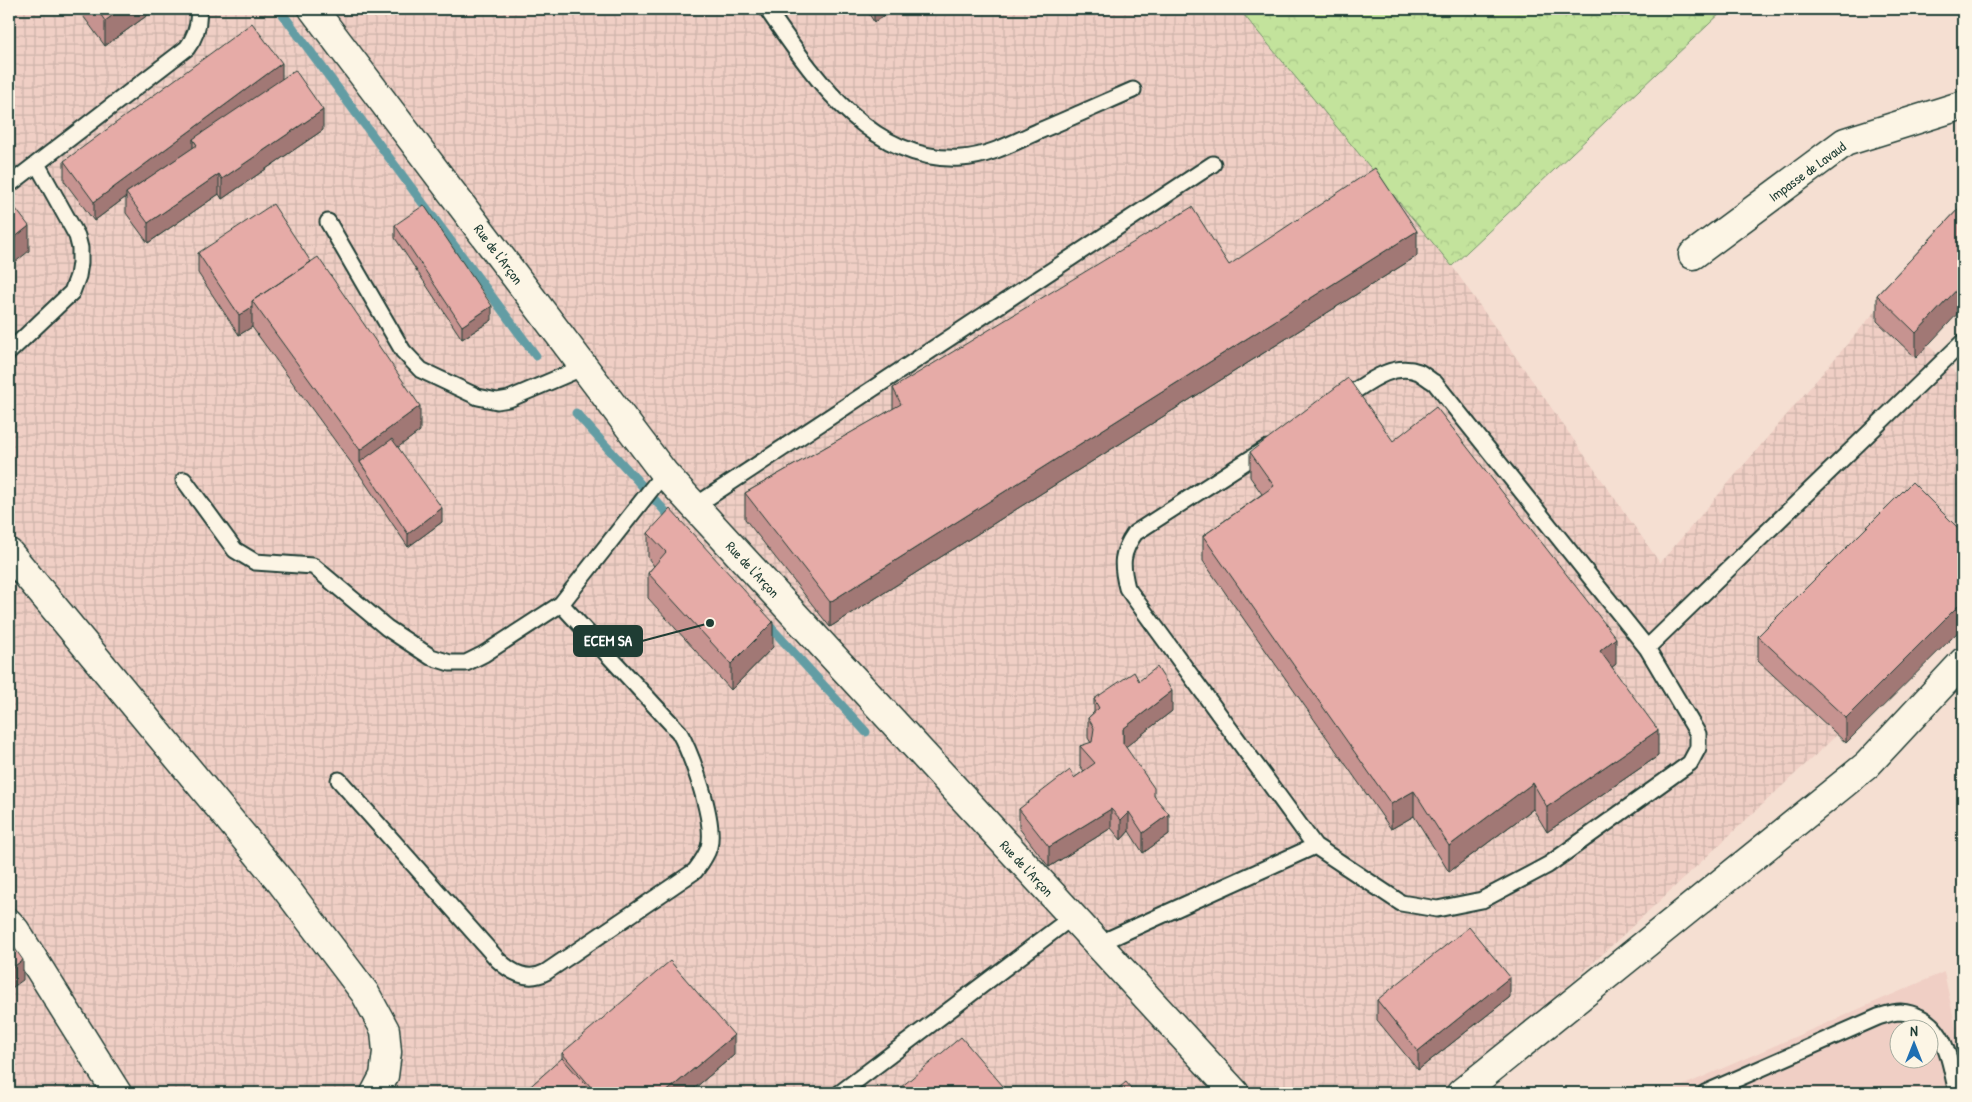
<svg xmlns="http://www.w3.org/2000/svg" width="1972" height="1102" viewBox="0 0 1972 1102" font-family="'Patrick Hand',sans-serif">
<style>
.built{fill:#f0cfc5;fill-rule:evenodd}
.industrial{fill:url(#industrial-grid)}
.forest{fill:url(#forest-crowns);stroke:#719068}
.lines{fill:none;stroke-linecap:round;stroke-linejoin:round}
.stream{stroke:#639da4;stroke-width:9}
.service-casing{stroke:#1f3d34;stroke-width:19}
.minor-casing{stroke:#1f3d34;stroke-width:31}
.service{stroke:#fcf5e5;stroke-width:15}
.minor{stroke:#fcf5e5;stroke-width:28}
.wall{fill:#c69390;stroke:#1f3d34}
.shaded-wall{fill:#a17875;stroke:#1f3d34}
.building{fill:#e6aba7;stroke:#1f3d34}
.labels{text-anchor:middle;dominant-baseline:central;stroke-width:4.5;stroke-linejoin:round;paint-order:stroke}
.street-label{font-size:14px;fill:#1f3d34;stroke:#fcf5e5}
.leader{fill:none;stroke:#1f3d34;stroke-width:2}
.callout-dot{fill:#1f3d34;stroke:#fcf5e5;stroke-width:2}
.callout{fill:#1f3d34;stroke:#1f3d34;stroke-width:2}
.callout-label{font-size:15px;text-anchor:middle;font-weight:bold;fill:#fff}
</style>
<defs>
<pattern id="industrial-grid" width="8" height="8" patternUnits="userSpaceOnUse" patternTransform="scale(1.25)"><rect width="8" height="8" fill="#f0cfc5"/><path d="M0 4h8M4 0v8" fill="none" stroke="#cdb3aa"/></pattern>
<pattern id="forest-crowns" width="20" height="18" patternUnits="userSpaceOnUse" patternTransform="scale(1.25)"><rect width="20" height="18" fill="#c3e39c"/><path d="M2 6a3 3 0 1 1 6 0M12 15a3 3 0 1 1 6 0" fill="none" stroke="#a7c487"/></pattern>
</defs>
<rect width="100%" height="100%" fill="#f5dfd2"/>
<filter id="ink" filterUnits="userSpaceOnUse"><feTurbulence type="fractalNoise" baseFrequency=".02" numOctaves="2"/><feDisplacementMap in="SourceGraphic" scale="10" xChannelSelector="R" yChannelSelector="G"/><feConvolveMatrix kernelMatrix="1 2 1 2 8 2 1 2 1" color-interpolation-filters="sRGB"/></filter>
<g filter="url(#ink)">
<!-- built -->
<path class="built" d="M1944 972 1963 1062V1093H1666ZM1900 1030H1930V1060H1900Z"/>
<!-- industrial -->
<path class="industrial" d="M9 9H1239L1452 266 1660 563 1885 300 1963 381V617L1454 1093H9Z"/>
<!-- forest -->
<path class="forest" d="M1239 9H1725L1452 266Z"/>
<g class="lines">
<!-- stream -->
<path class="stream" d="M279 9 536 356
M576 413 674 521
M765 621 866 732"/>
<defs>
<path id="service" d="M767 9C813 75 869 163 961 158 987 157 1015 142 1039 131 1070 118 1101 104 1133 90
M9 185 187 48C196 36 200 24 198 9
M328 222 403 351 421 370 478 397 497 401 509 399 584 367
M9 352 72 292 78 276 80 263V248L77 236 37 164
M1341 400C1364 386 1390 361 1419 372 1424 375 1430 380 1435 383L1647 648
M184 480 235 550 255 562 313 566 387 628 431 657 450 663H466L484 654 561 604
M695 506 1213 164
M339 780 498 960C512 973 528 982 546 972L695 871C701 863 706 857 709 847 716 822 692 755 679 732L561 604 664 473
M1315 846 1401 903 1437 909 1482 900 1548 865 1690 763 1698 748V734L1647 648 1963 342
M1098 944 1315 846 1127 588C1121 564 1121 553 1135 533L1267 448
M840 1093 1072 917
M1705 1093 1878 1017C1885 1015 1893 1012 1900 1012 1945 1016 1949 1058 1957 1093"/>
<path id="minor" d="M313 9 664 473 1235 1093
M1693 255 1845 142 1963 105
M9 553 281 882 365 993 385 1030 387 1052 384 1076 375 1093
M9 923 15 930 117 1093
M1461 1093 1867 765 1963 662"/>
</defs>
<!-- service casing -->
<use href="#service" class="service-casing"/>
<!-- minor casing -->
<use href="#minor" class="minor-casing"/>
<!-- service -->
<use href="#service" class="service"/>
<!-- minor -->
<use href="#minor" class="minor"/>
</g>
<!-- wall -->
<path class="wall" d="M78 9H156L105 46Z
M866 9H895L874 22Z
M282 78 323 130 222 199 219 194 148 243 126 213V197L94 221 64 181V161Z
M1963 204 1916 358 1877 321V295Z
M395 225 492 320 462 339 395 238Z
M198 253 420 431 398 447 442 522 408 547 360 475 252 327 239 335 198 273Z
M1417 256 830 627 745 519V493L893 409V388L1229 265Z
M1393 441 1616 664 1612 667 1658 756 1547 832 1533 809 1449 872 1414 816 1391 829 1203 561V536L1262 494 1250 477V452Z
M648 533 773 647 731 690 648 598V573L654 566 648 558Z
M1963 533 1846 743 1758 661V636Z
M1139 681 1172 711 1125 747 1154 796 1169 834 1143 853 1129 831 1121 840 1111 828 1049 867 1019 828V809L1074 778 1084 771 1080 766V746L1091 743 1088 738V718L1094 712V699Z
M1510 997 1418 1070 1377 1020V1000Z
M562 1053 734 1055 689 1093H524V1092L562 1059Z"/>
<!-- shaded-wall -->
<path class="shaded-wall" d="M121 9H156L105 46V21Z
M874 9H895L874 22Z
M282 63V83L197 145 193 139V148L126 193V197L94 221V202Z
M323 110V130L222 199V179Z
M219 174V194L148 243V223Z
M29 226V251L9 267V242Z
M1417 231V256L830 627V602Z
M1963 283V308L1916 358V333Z
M492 306V320L462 339V326Z
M252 307V327L239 335V315Z
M420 406V431L366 471 360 462V450Z
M442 508V522L408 547V534Z
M1963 601V627L1846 743V718Z
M773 622V647L731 690V664Z
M1616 638V664L1600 677V651Z
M1172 691V711L1123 749V729Z
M1658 730V756L1547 832V807Z
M1533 783V809L1449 872V846Z
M1414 791V816L1391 829V804Z
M1111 809V828L1049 867V847Z
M1129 812V831L1121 840V820Z
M1169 814V834L1143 853V833Z
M23 960V980L9 990V970Z
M1510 977V997L1418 1070V1051Z
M734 1035V1055L689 1093H665Z"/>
<!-- building -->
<path class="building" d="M97 9H121L105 21Z
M252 23 282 63 94 202 64 161Z
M295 70 323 110 222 179 219 174 148 223 126 193 197 145 193 139Z
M1375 168 1417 231 830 602 745 493 901 404 893 388 1192 207 1229 265Z
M9 200 29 226 9 242Z
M273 204 311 262 252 301V307L239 315 198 253Z
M1963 204V283L1916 333 1877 295Z
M424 205 492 306 462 326 395 225Z
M318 257 420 406 360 450 252 301Z
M1348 378 1393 441 1436 407 1616 638 1600 651 1658 730 1547 807 1533 783 1449 846 1414 791 1391 804 1203 536 1274 486 1250 452Z
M392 439 442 508 408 534 360 462Z
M1912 482 1963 533V601L1846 718 1758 636Z
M670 509 773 622 731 664 648 573 666 552 648 533Z
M1157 667 1172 691 1123 729V743L1154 788V796L1169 814 1143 833 1129 812 1121 820 1111 809 1049 847 1019 809 1070 770 1074 778 1095 763 1080 746 1092 742 1094 728 1088 718 1099 708 1094 699 1134 672 1139 681Z
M1469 927 1510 977 1418 1051 1377 1000Z
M9 940 23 960 9 970Z
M670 961 734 1035 665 1093H596L562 1053Z
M961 1037 1009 1093H894Z
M562 1058 593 1093H525L524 1092Z
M1126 1082 1135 1093H1113Z
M519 1088 524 1093H514Z"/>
</g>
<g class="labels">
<!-- street labels -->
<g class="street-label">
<text transform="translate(1807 171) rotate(-36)">Impasse de Lavaud</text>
<text transform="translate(499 254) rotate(53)">Rue de l'Arçon</text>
<text transform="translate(753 569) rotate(47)">Rue de l'Arçon</text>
<text transform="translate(1027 868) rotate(47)">Rue de l'Arçon</text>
</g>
</g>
<!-- callouts -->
<path class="leader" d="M710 623L642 641"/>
<circle class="callout-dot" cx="710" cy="623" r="5"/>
<rect class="callout" x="574" y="626" width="68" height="30" rx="5"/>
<g class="callout-label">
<text x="608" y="646">ECEM SA</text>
</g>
<!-- margin -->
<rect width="1972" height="1102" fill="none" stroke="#fcf5e5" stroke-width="30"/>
<rect x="15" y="15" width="1942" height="1072" fill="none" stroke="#1f3d34" stroke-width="2" filter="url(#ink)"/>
<!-- north arrow -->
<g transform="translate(1914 1044)"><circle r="24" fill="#fcf5e5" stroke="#a4ab9e"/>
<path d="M0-4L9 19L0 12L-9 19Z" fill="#1f6fb2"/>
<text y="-8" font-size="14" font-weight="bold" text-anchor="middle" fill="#1f3d34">N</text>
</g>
</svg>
